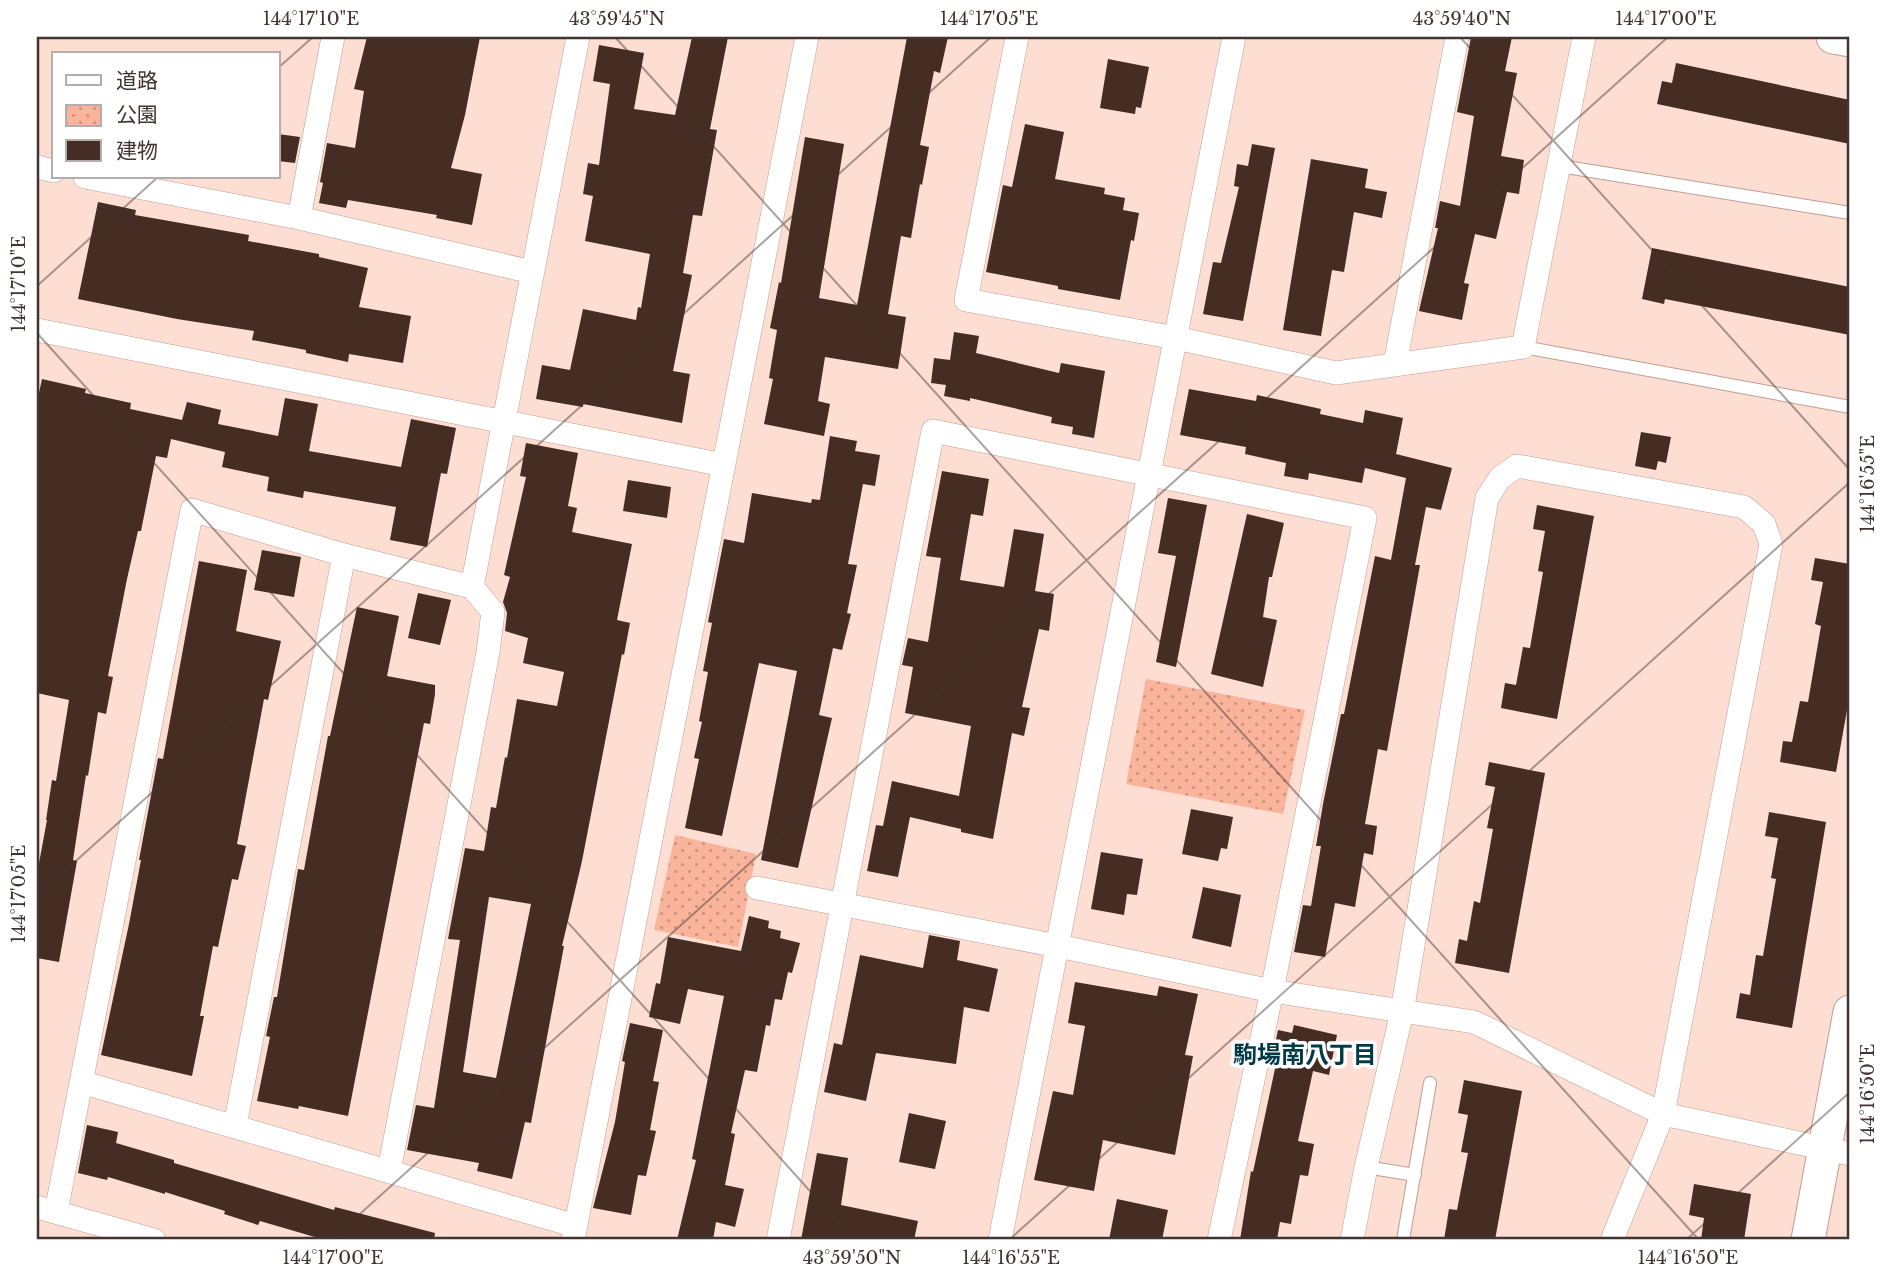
<svg xmlns="http://www.w3.org/2000/svg" width="1887" height="1277" viewBox="0 0 1887 1277" font-family="'Libre Baskerville','Noto Sans JP',serif">
<style>
.park{fill:url(#park-dots)}
.building{fill:#452d24;fill-rule:evenodd}
.lines{fill:none;stroke-linecap:round;stroke-linejoin:round}
.lane-casing{stroke:#be9f94;stroke-width:14}
.street-casing{stroke:#be9f94;stroke-width:24}
.secondary-casing{stroke:#be9f94;stroke-width:35}
.lane{stroke:#fff;stroke-width:12}
.street{stroke:#fff;stroke-width:23}
.secondary{stroke:#fff;stroke-width:33}
.ticks{fill:none;stroke:#423531;stroke-width:2;stroke-opacity:0.45}
.labels{text-anchor:middle;dominant-baseline:central;stroke-width:7;stroke-linejoin:round;paint-order:stroke}
.neighbourhood-label{font-size:24px;font-weight:bold;fill:#003a49;stroke:#fff}
.neatline{fill:none;stroke:#423531;stroke-width:2.5}
.ticks-label{font-size:18px;text-anchor:middle;fill:#423531}
</style>
<defs>
<pattern id="park-dots" width="8" height="8" patternUnits="userSpaceOnUse" patternTransform="scale(1.75)"><rect width="8" height="8" fill="#fab49b"/><path d="M2 2h.1M6 6h.1" fill="none" stroke="#cc937f" stroke-width="1.8" stroke-linecap="round"/></pattern>
</defs>
<rect width="100%" height="100%" fill="#feddd2"/>
<!-- park -->
<path class="park" d="M1146 679 1305 710 1283 814 1126 784Z
M675 835 756 854 738 947 654 930Z"/>
<!-- building -->
<path class="building" d="M367 37H480L465 115 451 168 482 174 472 225 436 218 437 215 348 200 346 208 319 203 323 183 320 182 327 143 355 148 364 91 354 89Z
M692 37H728L710 129 717 130 702 216 693 215 683 273 692 275 673 371 690 374 682 423 583 404V407L536 399 542 365 570 370 583 309 636 320 638 307 641 308 650 254 585 241 593 196 583 194 588 163 599 165 610 84 593 81 599 45 644 53 634 109 675 115Z
M907 37H948L940 73 934 71 920 145 929 147 922 185 920 184 911 238 901 236 888 314 906 317 898 369 825 357 818 401 830 404 824 436 764 424 773 379 769 378 777 330 770 328 779 282 781 283 805 137 844 144 819 298 857 305Z
M1471 37H1512L1505 71 1517 73 1501 156 1524 160 1519 194 1507 192 1496 239 1475 234 1464 283 1469 284 1462 320 1419 311 1438 228H1435L1440 201 1460 206 1474 116 1457 112Z
M1108 59 1149 67 1141 108 1136 107 1135 114 1100 108Z
M1676 63 1850 100V144L1657 104 1662 81 1672 83Z
M1025 124 1064 132 1055 179 1105 188 1104 194 1125 198 1123 210 1139 213 1134 241 1131 240 1120 300 1058 289V286L986 272 1003 185 1012 187Z
M278 134 300 137 295 163 278 161Z
M1252 144 1275 148 1243 321 1203 314 1213 262 1221 263 1239 187 1234 186 1237 164 1248 166Z
M1311 159 1368 169 1365 188 1387 192 1382 218 1354 212 1344 272 1332 270 1321 336 1283 330Z
M98 202 136 210 135 215 249 235 248 241 319 254V257L368 268 359 307 411 316 403 363 349 354 348 362 306 353V350L252 340 254 331 177 319 78 299Z
M1652 248 1850 287V335L1665 299 1664 304 1642 299Z
M954 332 979 336 976 353 1059 373 1061 363 1105 371 1094 438 1072 434 1073 427 1051 423 1052 417 970 398V401L944 396 946 385 931 383 934 358 950 360Z
M42 379 86 389 85 393 131 403 130 409 182 420 187 402 221 410 218 424 278 436 285 398 318 404 309 451 401 467 411 419 456 428 447 474 441 473 427 547 390 540 396 507 304 491 303 498 267 491 269 477 222 467 225 452 171 439 167 458 156 456 141 531H138L127 579 108 676 113 677 106 714 98 712 88 776 86 775 73 860 77 861 59 962 37 958V874L47 820H46L52 780 56 781 69 700 37 693V402Z
M1189 389 1256 401 1257 395 1321 409 1320 414 1363 423 1365 410 1403 418 1396 454 1452 468 1441 510 1426 507 1415 565H1420L1387 751 1378 749 1365 824 1377 826 1373 855 1364 853 1355 907 1335 903 1325 957 1294 952 1303 905 1311 906 1321 846H1316L1323 804 1341 714H1344L1375 556 1391 560 1406 478 1365 468 1362 483 1309 473 1308 480 1284 476 1286 463 1245 454 1246 447 1180 435Z
M1641 432 1671 437 1666 463 1658 461 1656 470 1635 466Z
M830 436 857 441 855 451 880 455 875 486 863 484 848 564 857 565 847 613 851 614 842 650 833 648 819 715 832 718 798 868 761 860 797 671 759 663 722 836 685 828 699 759 694 758 702 722 699 721 708 672 703 671 712 623 708 622 724 539 744 543 752 493 811 503 812 499 820 500Z
M526 443 578 453 568 506 577 508 572 532 632 544 617 620 630 623 624 655 622 654 582 861 562 946H564L531 1123 525 1122 512 1179 477 1171 479 1163 407 1150 416 1105 434 1108 460 940 448 939 465 848 484 851 491 807 496 808 505 757 507 758 517 699 557 706 564 672 523 663 528 638 505 631 507 613 503 602 510 577 504 575 526 477 520 476ZM489 897 531 904 496 1078 463 1072Z
M942 471 989 479 983 516 971 514 960 580 1004 587 1014 529 1044 534 1035 591 1054 594 1049 631 1039 629 1022 707 1030 708 1024 736 1012 733 993 839 961 832V829L910 817 898 877 867 871 876 825 883 826 892 781 959 796 971 726 905 713 913 667 902 665 908 638 928 642 941 558 926 556Z
M628 480 671 487 667 518 623 511Z
M1168 498 1207 505 1176 667 1156 662 1176 556 1158 553Z
M1537 505 1594 516 1557 719 1501 708 1505 683 1516 685 1523 647 1530 648 1543 572 1538 571 1545 531 1533 529Z
M1247 514 1284 523 1272 577H1269L1263 617 1277 620 1263 687 1211 674Z
M262 550 301 557 294 597 254 590Z
M1815 558 1850 564V693L1836 772 1780 762 1783 741 1792 742 1800 701 1808 702 1821 626 1815 624 1823 582 1811 580Z
M199 561 247 570 236 631 281 641 268 700 264 699 237 844 246 846 238 880 232 879 218 947 213 946 200 1016H204L192 1076 101 1055 129 924 141 860H139L158 758 163 759Z
M418 593 451 600 440 645 408 638Z
M357 607 399 616 387 676 435 685V694L430 724 424 723 348 1116 299 1106 298 1109 257 1101 270 1037 266 1036 274 997H277L298 869 304 870 328 736H330Z
M1489 762 1545 773 1509 973 1455 963 1459 939 1467 941 1474 901 1480 903 1493 829 1487 828 1495 787 1485 785Z
M1191 809 1233 817 1227 849 1221 848 1218 861 1182 854Z
M1769 812 1826 822 1792 1028 1736 1018 1740 993 1750 995 1756 955 1763 956 1776 879 1771 878 1778 838 1765 836Z
M1101 852 1143 859 1137 895 1127 894 1124 915 1091 909Z
M1203 887 1241 895 1231 947 1192 938Z
M749 916 769 921 768 928 781 931 780 938 800 943 792 973 788 972 782 1000 775 999 770 1026 766 1025 757 1072 745 1070 731 1133 735 1134 725 1185 744 1189 735 1227 716 1222 713 1240H677L696 1160 692 1159 724 996 688 989 680 1024 649 1017 656 983 660 984 668 937 741 951Z
M929 935 960 941 957 960 998 969 989 1012 964 1007 956 1064 876 1053 866 1101 824 1092 834 1043 842 1045 860 955 923 968Z
M1075 982 1157 996 1159 986 1198 994 1185 1055 1193 1056 1175 1155 1103 1140 1094 1191 1034 1180 1053 1091 1073 1095 1085 1026 1068 1023Z
M630 1023 663 1030 653 1081 659 1082 650 1130 656 1131 646 1176 638 1175 631 1215 593 1208 615 1122 625 1062 622 1061Z
M1294 1025 1337 1035 1329 1075 1313 1071 1298 1141 1314 1144 1308 1176 1300 1175 1291 1224 1280 1222 1277 1240H1240L1251 1171 1253 1172 1276 1064 1271 1063 1278 1030 1292 1033Z
M1464 1080 1522 1091 1495 1240H1444L1449 1209 1457 1210 1468 1153 1461 1152 1468 1115 1458 1113Z
M909 1113 946 1121 935 1169 899 1162Z
M87 1125 118 1132 116 1143 174 1160V1163L334 1210 335 1207 435 1233 434 1240H325L260 1221 258 1225 224 1214 225 1211 165 1192V1194L108 1177 107 1180 78 1173Z
M817 1153 848 1158 841 1205 918 1221 914 1240H801Z
M1694 1184 1751 1194 1744 1240H1701L1704 1218 1689 1215Z
M1117 1199 1168 1210 1162 1240H1109Z"/>
<g class="lines">
<defs>
<path id="lane" d="M1560 166 1850 213
M1523 347 1850 407
M1366 1167 1415 1175
M1403 1240 1430 1083"/>
<path id="street" d="M1017 37 966 300 1176 338 1336 373 1523 347 1584 37
M37 167 54 171
M85 177 299 218 532 272
M299 218 333 37
M37 330 724 465
M1395 364 1457 37
M472 587 578 37
M757 888 1058 946 1272 991 1474 1022 1663 1114 1850 1154
M81 1082 576 1226
M235 1126 344 555
M37 1207 154 1240
M56 1212 192 510 344 555 472 587 493 612 488 652 389 1171
M573 1240 807 37
M778 1240 933 431 1365 518 1272 991 1219 1240
M1000 1240 1234 37
M1352 1240 1366 1167 1402 1012 1487 498 1500 478 1517 466 1744 507 1764 524 1771 544 1663 1114 1612 1240"/>
<path id="secondary" d="M1833 37 1850 40
M1808 1240 1850 1012"/>
</defs>
<!-- lane casing -->
<use href="#lane" class="lane-casing"/>
<!-- street casing -->
<use href="#street" class="street-casing"/>
<!-- secondary casing -->
<use href="#secondary" class="secondary-casing"/>
<!-- lane -->
<use href="#lane" class="lane"/>
<!-- street -->
<use href="#street" class="street"/>
<!-- secondary -->
<use href="#secondary" class="secondary"/>
</g>
<!-- ticks -->
<path class="ticks" d="M615 37 1699 1240M1460 37 1850 470M278 68 313 37M37 286 158 177M37 333 854 1240M37 896 991 37M331 1240 1668 37M1009 1240 1850 482M1686 1240 1850 1092"/>
<g class="labels">
<!-- neighbourhood labels -->
<g class="neighbourhood-label">
<text x="1305" y="1054">駒場南八丁目</text>
</g>
</g>
<!-- border -->
<rect width="1887" height="1277" fill="none" stroke="#ffffff" stroke-width="77"/>
<!-- legend -->
<rect x="52" y="52" width="228" height="126" fill="#ffffff" stroke="#b3aead" stroke-width="2"/>
<rect x="66" y="75" width="35" height="10" fill="#ffffff" stroke="#b3aead" stroke-width="2"/>
<text x="116" y="88" font-size="21" fill="#423531">道路</text>
<rect x="66" y="105" width="35" height="21" fill="url(#park-dots)" stroke="#b3aead" stroke-width="2"/>
<text x="116" y="122" font-size="21" fill="#423531">公園</text>
<rect x="66" y="140" width="35" height="21" fill="#452d24" stroke="#b3aead" stroke-width="2"/>
<text x="116" y="158" font-size="21" fill="#423531">建物</text>
<rect x="38" y="38" width="1810" height="1200" class="neatline"/>
<g class="ticks-label">
<text x="311" y="25">144°17'10"E</text>
<text x="617" y="25">43°59'45"N</text>
<text x="989" y="25">144°17'05"E</text>
<text x="1462" y="25">43°59'40"N</text>
<text x="1666" y="25">144°17'00"E</text>
<text transform="translate(19 284) rotate(-90)" y="6">144°17'10"E</text>
<text transform="translate(1868 484) rotate(-90)" y="6">144°16'55"E</text>
<text transform="translate(19 894) rotate(-90)" y="6">144°17'05"E</text>
<text transform="translate(1868 1094) rotate(-90)" y="6">144°16'50"E</text>
<text x="333" y="1264">144°17'00"E</text>
<text x="852" y="1264">43°59'50"N</text>
<text x="1011" y="1264">144°16'55"E</text>
<text x="1688" y="1264">144°16'50"E</text>
</g>
</svg>
